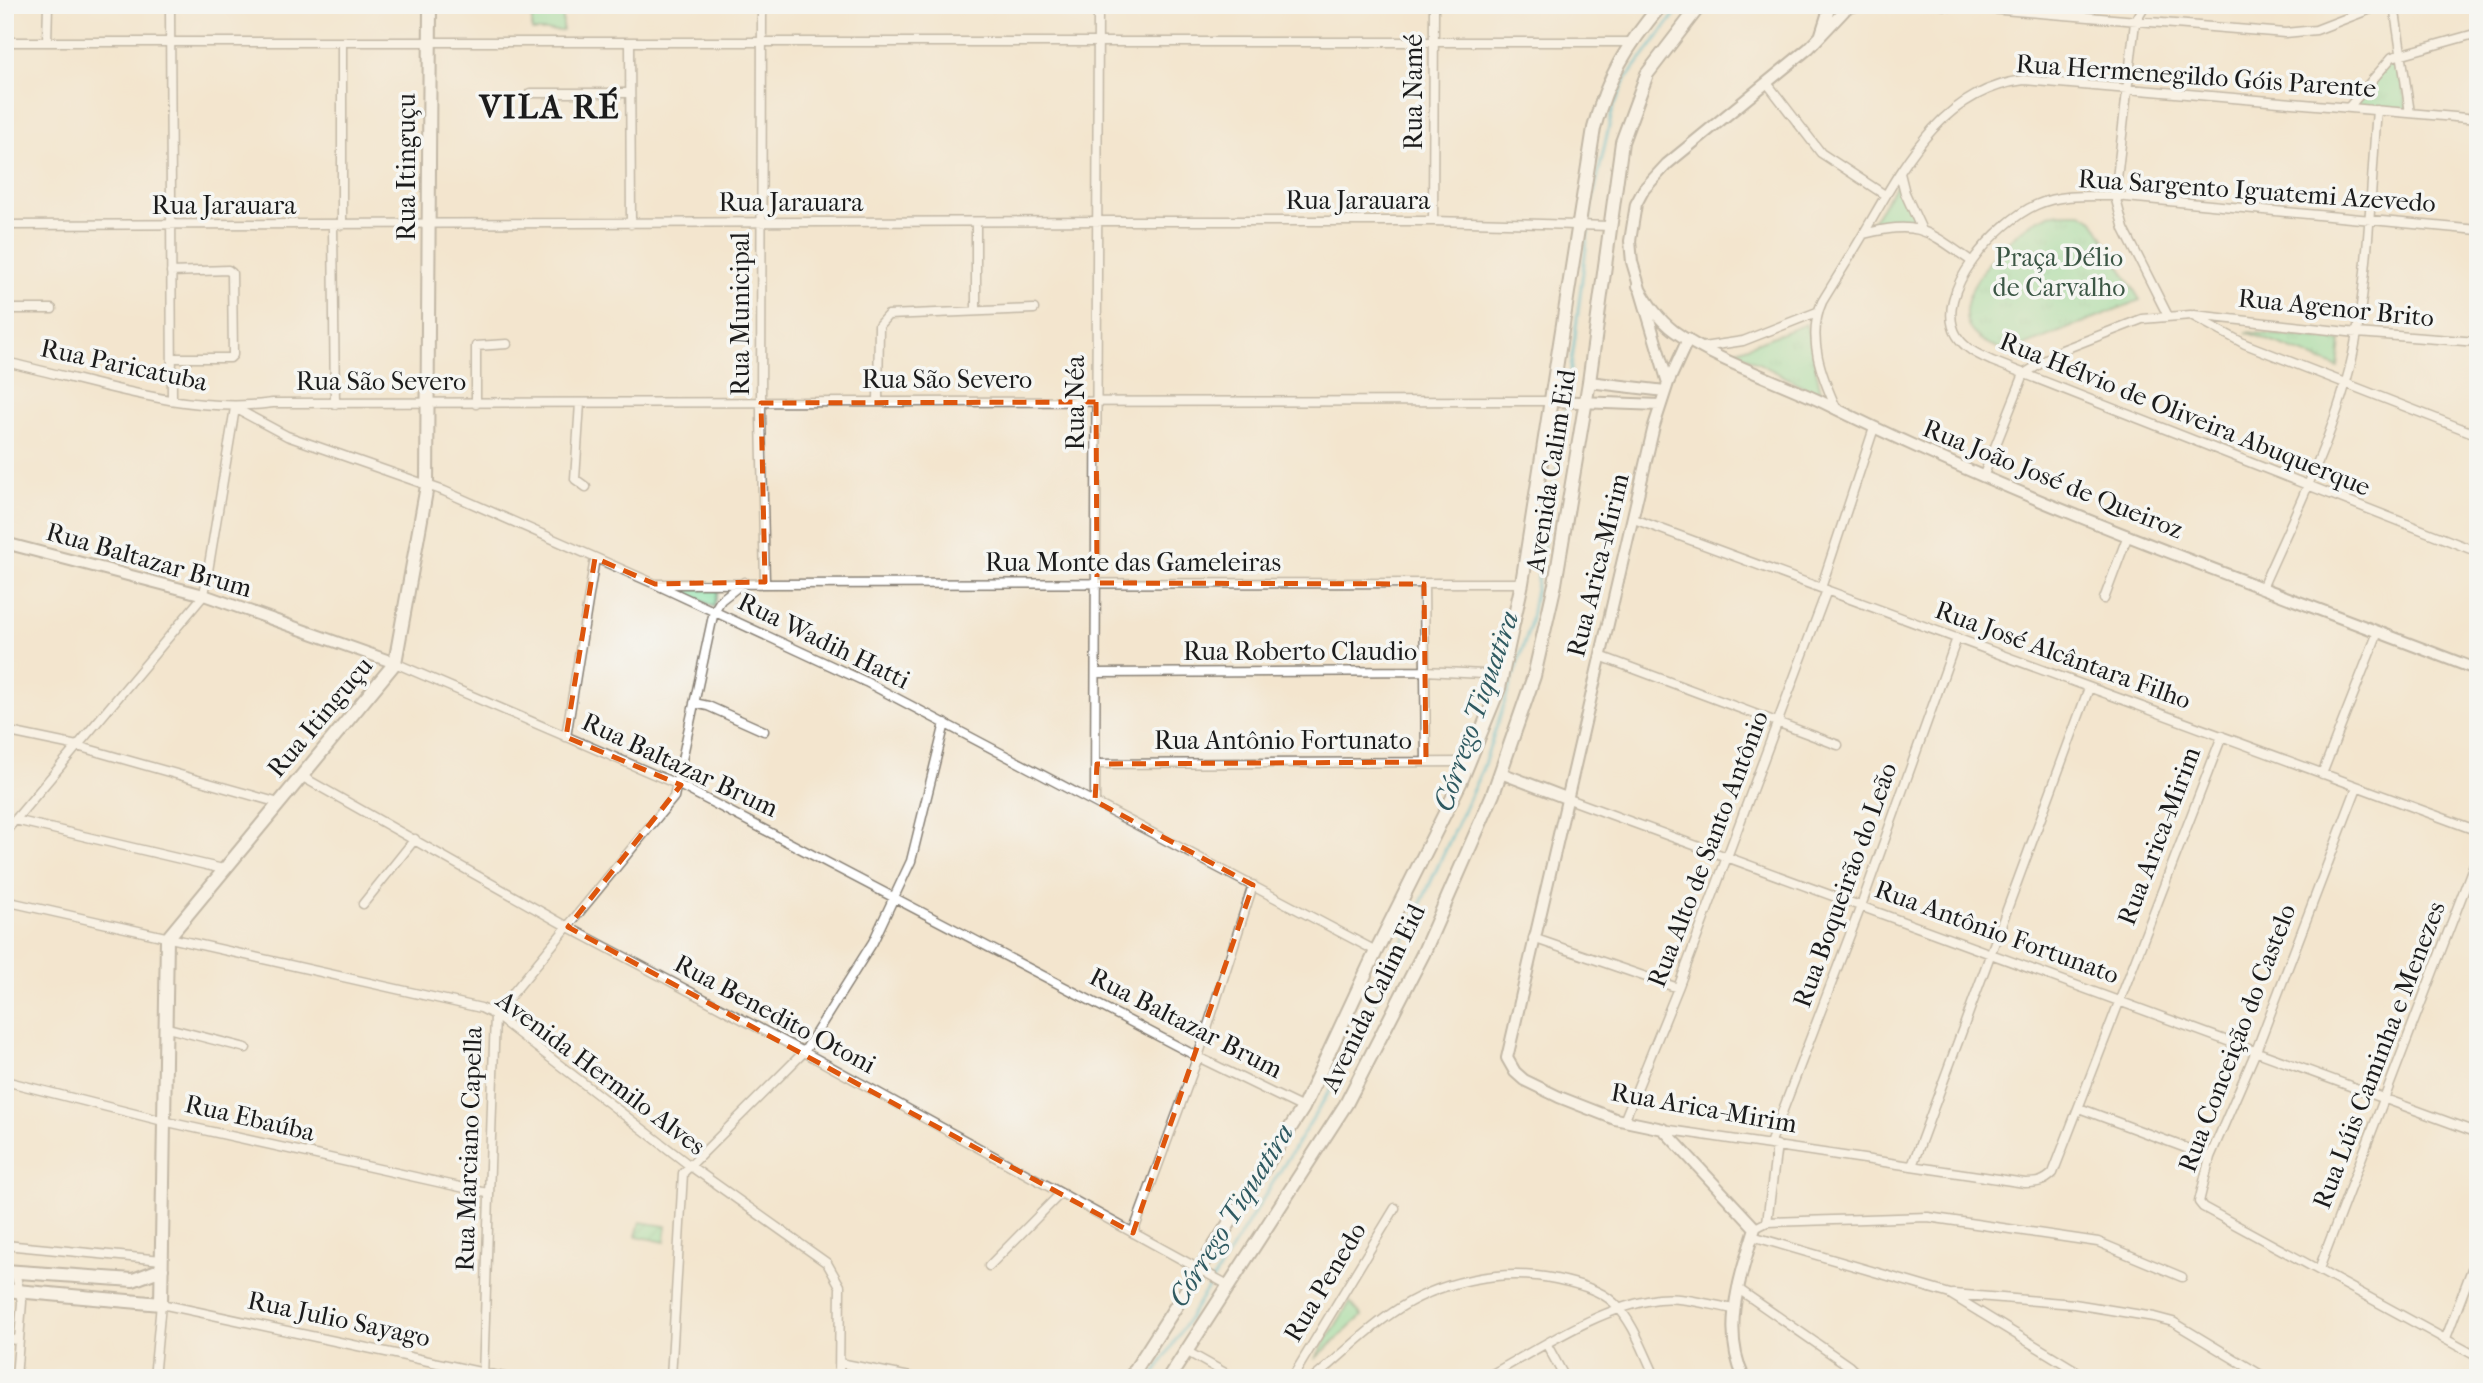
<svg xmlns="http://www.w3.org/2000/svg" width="2483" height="1383" viewBox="0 0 2483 1383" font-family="'IM FELL French Canon',serif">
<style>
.grass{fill:url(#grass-tufts);stroke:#527e60;stroke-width:2}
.garden{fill:url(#garden-furrows);stroke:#527e60;stroke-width:2}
.pitch{fill:#88e0a5;stroke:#527e60;stroke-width:2}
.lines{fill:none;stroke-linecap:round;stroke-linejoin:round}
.stream{stroke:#4cb6c9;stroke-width:3.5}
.minor-casing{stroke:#888075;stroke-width:11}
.tertiary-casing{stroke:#888075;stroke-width:14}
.secondary-casing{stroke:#888075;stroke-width:16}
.primary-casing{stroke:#888075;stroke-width:16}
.minor{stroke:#fff;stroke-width:8}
.tertiary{stroke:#fff;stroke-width:10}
.secondary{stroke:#fff;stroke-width:12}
.primary{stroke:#fff;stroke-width:12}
.marked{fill:none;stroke:#de560d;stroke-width:5;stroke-dasharray:14 9;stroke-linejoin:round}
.labels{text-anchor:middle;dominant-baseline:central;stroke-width:7;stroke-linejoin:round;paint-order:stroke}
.street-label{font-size:26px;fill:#1c1c1c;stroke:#f6f6f2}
.park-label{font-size:26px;fill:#3c5745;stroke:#f6f6f2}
.water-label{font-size:28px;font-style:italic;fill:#2f5a61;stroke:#f6f6f2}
.district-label{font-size:33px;font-weight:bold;letter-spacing:2px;fill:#1c1c1c;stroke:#f6f6f2}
</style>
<defs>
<pattern id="grass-tufts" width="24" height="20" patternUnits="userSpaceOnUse" patternTransform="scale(1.75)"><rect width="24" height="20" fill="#88e0a5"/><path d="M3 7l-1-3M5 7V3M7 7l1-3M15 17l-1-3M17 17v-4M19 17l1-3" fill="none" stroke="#75c08d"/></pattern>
<pattern id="garden-furrows" width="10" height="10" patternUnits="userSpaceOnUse" patternTransform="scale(1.75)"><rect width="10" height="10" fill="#88e0a5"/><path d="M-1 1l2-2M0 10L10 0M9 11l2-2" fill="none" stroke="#75c08d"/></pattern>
</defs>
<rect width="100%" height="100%" fill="#f6f6f2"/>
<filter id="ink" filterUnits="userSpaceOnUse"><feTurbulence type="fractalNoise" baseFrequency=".0143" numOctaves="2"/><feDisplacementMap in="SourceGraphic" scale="14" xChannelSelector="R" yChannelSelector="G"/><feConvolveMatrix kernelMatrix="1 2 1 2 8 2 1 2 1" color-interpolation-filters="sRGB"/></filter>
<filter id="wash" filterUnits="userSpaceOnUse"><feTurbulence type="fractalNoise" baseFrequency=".00686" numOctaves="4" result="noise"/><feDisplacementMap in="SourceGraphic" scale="28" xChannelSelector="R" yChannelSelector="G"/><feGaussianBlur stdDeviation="1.57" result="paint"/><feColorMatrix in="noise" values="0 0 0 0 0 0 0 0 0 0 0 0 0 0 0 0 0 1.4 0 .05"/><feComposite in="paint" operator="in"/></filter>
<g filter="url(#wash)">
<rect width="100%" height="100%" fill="#f3e5ce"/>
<!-- grass -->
<path class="grass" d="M2399 57 2407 110 2354 106 2385 67Z
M1899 180 1916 222 1894 219 1870 225Z
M2081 213 2093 220 2140 300 2009 352C1995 347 1976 341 1969 327 1951 292 2017 223 2048 215 2059 212 2070 213 2081 213Z
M1806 324 1822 396 1735 351Z
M2246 332 2341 341 2338 368 2325 362Z
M719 586 714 607 676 588Z
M1350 1302 1362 1316 1315 1359Z"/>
<!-- garden -->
<path class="garden" d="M640 1222 666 1226 665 1242 636 1236Z"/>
<!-- pitch -->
<path class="pitch" d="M532 5H563V31H532Z"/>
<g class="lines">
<!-- stream -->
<path class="stream" d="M1152 1378 1350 1058 1482 770 1529 629 1563 432 1591 207 1613 108 1626 79 1682 5"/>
</g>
</g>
<g filter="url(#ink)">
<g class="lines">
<defs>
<path id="minor" d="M170 5 172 400
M762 5 761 419 765 582
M1942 5 2285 33 2316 30 2381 5
M2145 5 2135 22 2115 196 2124 229 2167 314
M2394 5 2410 113
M1847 9 1864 5
M5 42H1629
M47 42 48 5
M342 42V225
M630 43 631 224
M1767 83 1821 153 1885 195
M530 93H630
M2349 107 2392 57 2478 33
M1900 173 1905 193 1921 228
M1433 221 1434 5
M976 222V310
M5 225 1112 221H1433L1610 226
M333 226 335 404
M2478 230 2115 196C2088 196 2061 194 2036 205 1999 221 1931 293 1957 336 1965 349 1979 355 1992 361L2478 552
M1864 234C1918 220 1927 230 1971 261
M171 272 228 270 232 273 233 355 230 358H172
M5 309H52
M2194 315 2357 333 2478 342
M1703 347 1743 341 1817 312
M5 362C92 381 184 415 273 403L1552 401
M2024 374 2062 350 2142 319 2191 315 2245 344 2478 435
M878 401 879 325 888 315 1034 309
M580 403 575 479 586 487
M476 404V346L507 344
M235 408 287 436 444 491 655 584 866 682 1376 951
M1837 410C1822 377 1806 338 1822 302 1836 279 1850 257 1864 233 1902 168 1940 90 2024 80L2478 119
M1983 477 2024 374
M1634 519 2478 831
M657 584 1522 583
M1424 584 1426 762
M1821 588 1874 428
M2262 588C2297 508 2343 420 2357 333 2369 260 2371 184 2377 110
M2104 599 2128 535
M1600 656 1838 745
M395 663 679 785 1198 1057 1303 1108
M1097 673 1425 671 1502 675
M694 703 708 706 764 731
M5 731 77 746 279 803
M566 737 595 558
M1097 764 1469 762
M2322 774 2378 632
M301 776 568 927 804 1052 1230 1286
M2357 787 2256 1051 2210 1157 2199 1202 2203 1207 2478 1357
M1566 798 2478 1133
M1095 801 1098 5
M15 820 223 869
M5 832 204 595 235 408
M5 901 481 1008 495 1015 689 1165 827 1263 840 1286 839 1378
M363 904 415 839
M1533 938 1678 988
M164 1027 246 1048
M5 1081 163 1121 487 1193
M2079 1108 2210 1157
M1624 1121 1678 988 1827 590
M1663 1129 2025 1183C2037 1183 2044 1182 2053 1173L2222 736
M1770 1144 1861 906 1957 638
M1912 1166 2089 688
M1767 1222 1777 1145
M1755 1228 1767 1222 1928 1217 2098 1242 2182 1277
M1133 1233 1198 1057 1253 885
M1752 1236 1950 1294 2088 1378
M5 1245 162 1260
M989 1266 1061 1193
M2319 1269 2478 854
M15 1272 22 1302 16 1378
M1737 1288 1849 1366 1861 1378
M1953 1294 2074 1304 2154 1317 2173 1322 2266 1378
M2446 1338 2478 1253
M5 1339 18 1340
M1547 1345 1565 1378
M1186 1351 1234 1378
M840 1363 915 1378
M154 1378 161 1304 508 1378
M483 1378 495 1015 674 797 714 611 721 600 744 582
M671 1378 683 1173 804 1052 873 942 911 861 945 723
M1292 1378 1395 1208
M1314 1378C1340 1357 1364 1332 1392 1313 1438 1281 1501 1268 1556 1279 1574 1283 1600 1289 1614 1303 1634 1322 1644 1354 1656 1378
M1485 1378C1539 1349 1597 1308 1658 1299 1682 1296 1710 1305 1734 1309"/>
<path id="tertiary" d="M1821 34 1830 6
M1638 286C1648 303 1658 319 1674 331 1712 359 1778 381 1822 402 2033 507 2258 585 2478 670
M1688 339 1668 383 1654 426 1507 1058 1515 1072 1524 1080 1559 1097 1615 1119 1663 1129 1755 1228C1740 1277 1721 1329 1744 1378
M1589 382 1665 391
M1668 383 1632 262 1630 241 1636 204 1644 189 1667 164 1809 48 1844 11
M1552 401 1660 405
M5 543 204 595 395 663
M1501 773 1566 798"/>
<path id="secondary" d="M5 1271 133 1280 162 1269
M5 1290 161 1304 167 939 395 663 427 486 430 5"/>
<path id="primary" d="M1130 1378 1303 1108 1376 951 1461 781 1499 688 1522 583 1594 128C1607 78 1627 45 1661 5
M1169 1378 1346 1104 1423 954 1493 794 1534 676 1555 584 1589 382 1622 142 1647 74 1700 5"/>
</defs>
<!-- minor casing -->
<use href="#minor" class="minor-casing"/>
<!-- tertiary casing -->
<use href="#tertiary" class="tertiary-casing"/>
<!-- secondary casing -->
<use href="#secondary" class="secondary-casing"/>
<!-- primary casing -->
<use href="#primary" class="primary-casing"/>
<!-- minor -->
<use href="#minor" class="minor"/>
<!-- tertiary -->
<use href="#tertiary" class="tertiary"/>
<!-- secondary -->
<use href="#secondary" class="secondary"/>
<!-- primary -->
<use href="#primary" class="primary"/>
</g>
</g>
<!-- marked area -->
<path d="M0 0H2483V1383H0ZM1096 402 1097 583 1424 584 1426 762 1097 764 1095 801 1253 885 1133 1233 568 927 681 785 566 737 595 558 655 584 765 582 761 403Z" fill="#f3e5ce" fill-opacity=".55" fill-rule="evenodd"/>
<path class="marked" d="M1096 402 1097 583 1424 584 1426 762 1097 764 1095 801 1253 885 1133 1233 568 927 681 785 566 737 595 558 655 584 765 582 761 403Z"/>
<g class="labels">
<!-- street labels -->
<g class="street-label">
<text transform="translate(2196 76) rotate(4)">Rua Hermenegildo Góis Parente</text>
<text transform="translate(1413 92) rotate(-90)">Rua Namé</text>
<text transform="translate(406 167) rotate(-90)">Rua Itinguçu</text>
<text transform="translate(2257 191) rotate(4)">Rua Sargento Iguatemi Azevedo</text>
<text x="1358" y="200">Rua Jarauara</text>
<text x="791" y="202">Rua Jarauara</text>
<text x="224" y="205">Rua Jarauara</text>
<text transform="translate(2336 308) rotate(6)">Rua Agenor Brito</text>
<text transform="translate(740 314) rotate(-90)">Rua Municipal</text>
<text transform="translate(124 365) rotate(12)">Rua Paricatuba</text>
<text x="947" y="379">Rua São Severo</text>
<text x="381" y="381">Rua São Severo</text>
<text transform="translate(1075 403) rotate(-90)">Rua Néa</text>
<text transform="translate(2185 414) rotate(22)">Rua Hélvio de Oliveira Abuquerque</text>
<text transform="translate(1551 471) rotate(-81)">Avenida Calim Eid</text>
<text transform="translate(2053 479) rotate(22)">Rua João José de Queiroz</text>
<text transform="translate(149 560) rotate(16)">Rua Baltazar Brum</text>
<text x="1133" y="562">Rua Monte das Gameleiras</text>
<text transform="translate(1598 565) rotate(-76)">Rua Arica-Mirim</text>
<text transform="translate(824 641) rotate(26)">Rua Wadih Hatti</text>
<text x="1300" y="651">Rua Roberto Claudio</text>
<text transform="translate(2063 655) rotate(20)">Rua José Alcântara Filho</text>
<text transform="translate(320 717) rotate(-50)">Rua Itinguçu</text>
<text x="1283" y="740">Rua Antônio Fortunato</text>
<text transform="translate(680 765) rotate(25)">Rua Baltazar Brum</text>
<text transform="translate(2159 836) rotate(-69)">Rua Arica-Mirim</text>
<text transform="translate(1708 849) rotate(-69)">Rua Alto de Santo Antônio</text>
<text transform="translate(1845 885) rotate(-70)">Rua Boqueirão do Leão</text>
<text transform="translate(1997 932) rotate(20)">Rua Antônio Fortunato</text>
<text transform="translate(1373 998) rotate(-64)">Avenida Calim Eid</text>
<text transform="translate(775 1014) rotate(28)">Rua Benedito Otoni</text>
<text transform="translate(1186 1023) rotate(27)">Rua Baltazar Brum</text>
<text transform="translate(2237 1038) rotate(-69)">Rua Conceição do Castelo</text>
<text transform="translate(2379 1055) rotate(-69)">Rua Lúis Caminha e Menezes</text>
<text transform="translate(601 1073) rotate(37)">Avenida Hermilo Alves</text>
<text transform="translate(1704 1108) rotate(10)">Rua Arica-Mirim</text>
<text transform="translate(250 1118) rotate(13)">Rua Ebaúba</text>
<text transform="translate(469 1149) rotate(-88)">Rua Marciano Capella</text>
<text transform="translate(1325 1282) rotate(-59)">Rua Penedo</text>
<text transform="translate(339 1319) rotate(12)">Rua Julio Sayago</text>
</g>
<!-- park labels -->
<g class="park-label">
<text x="2059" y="257">Praça Délio<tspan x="2059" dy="30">de Carvalho</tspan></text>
</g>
<!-- water labels -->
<g class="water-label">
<text transform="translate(1476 711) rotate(-71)">Córrego Tiquatira</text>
<text transform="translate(1231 1215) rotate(-58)">Córrego Tiquatira</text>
</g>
<!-- district labels -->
<g class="district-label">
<text x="550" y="107">VILA RÉ</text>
</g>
</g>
<!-- margin -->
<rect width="2483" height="1383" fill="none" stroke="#f6f6f2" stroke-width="28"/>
</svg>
